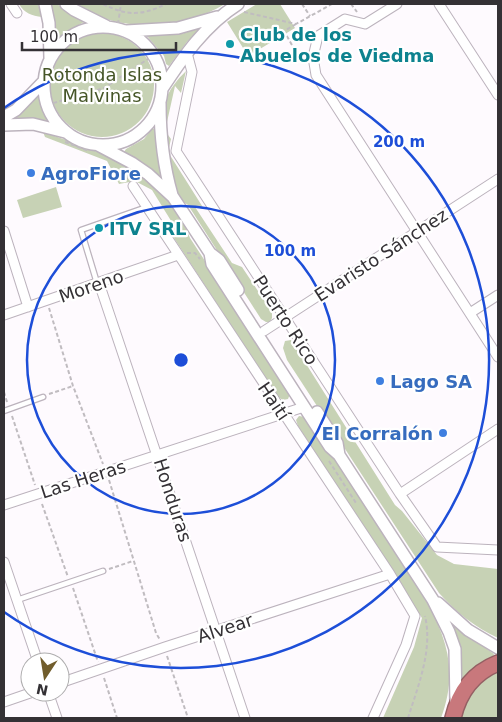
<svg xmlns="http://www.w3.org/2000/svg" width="502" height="722" viewBox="0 0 502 722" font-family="'DejaVu Sans',sans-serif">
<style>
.green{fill:#c7d2b5}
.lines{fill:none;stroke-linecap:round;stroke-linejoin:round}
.lane-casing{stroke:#bcb3bd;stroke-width:7}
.street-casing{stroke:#bcb3bd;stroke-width:11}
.secondary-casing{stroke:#bcb3bd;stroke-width:14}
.highway-casing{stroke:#945f63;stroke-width:18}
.path{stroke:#c0bcc0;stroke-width:2;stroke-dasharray:4 2.5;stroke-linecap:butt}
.lane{stroke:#fff;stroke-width:4.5}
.street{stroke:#fff;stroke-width:9}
.secondary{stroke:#fff;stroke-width:11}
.highway{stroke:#c8787c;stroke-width:15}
.ring{fill:none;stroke:#1d4ed8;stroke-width:2.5}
.culture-dot{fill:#0f9aa8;stroke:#fff;stroke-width:2}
.shop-dot{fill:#3f7fe0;stroke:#fff;stroke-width:2}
.labels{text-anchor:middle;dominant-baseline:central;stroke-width:4.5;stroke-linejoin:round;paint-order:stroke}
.culture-label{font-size:18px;font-weight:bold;fill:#0d838f;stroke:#fff;text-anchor:start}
.park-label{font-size:18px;fill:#455527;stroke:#fff}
.shop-label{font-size:18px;font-weight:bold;fill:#366cbe;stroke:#fff;text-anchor:start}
.street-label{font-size:18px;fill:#343135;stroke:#fff}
.centre{fill:#1d4ed8;stroke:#fff;stroke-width:2.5}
.ring-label{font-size:15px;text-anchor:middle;font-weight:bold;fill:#1d4ed8;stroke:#fff;stroke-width:4.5;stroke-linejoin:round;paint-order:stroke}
</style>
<rect width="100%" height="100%" fill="#fefafe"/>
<!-- green -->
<path class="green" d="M19 4H38L42 17C32 16 24 13 19 4Z
M50 4H57L84 22 67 32 55 43Z
M75 4H225C182 30 118 34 75 4Z
M257 4H280L295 28 248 56 227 22Z
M197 29H199L198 31 187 42 169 66 166 64 164 56 147 36 181 34Z
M50 85a52 52 0 1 1 104 0a52 52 0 1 1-104 0Z
M186 71 181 93 175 86 165 131 171 139 168 152 204 209 195 207 232 263 242 267 272 312V318L270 322H266L261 319 188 205C184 202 181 201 179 197 168 179 159 123 165 103 169 89 177 80 186 71Z
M38 96 40 98 44 114 48 122 12 121 11 118 20 113Z
M152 129H156L164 182 124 152 126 149 144 139Z
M43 132C92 149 150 167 179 214 183 222 187 230 190 238L288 388 290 394 288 399 283 400 278 397 172 235 173 224 152 190 135 181 119 184 107 161 45 137Z
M56 187 62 207 23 218 17 200Z
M291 340 395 505 402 511 437 555 454 564 498 569V638C475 627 457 613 439 593L287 360 283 348 285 341Z
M299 416 305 417 311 422 422 593C446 635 459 670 441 718H383L414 647 422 618 298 426 296 420Z
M455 626 494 654 493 657C477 664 473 671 461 680V650L454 627Z
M498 671V718H461C466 697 478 680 498 671Z"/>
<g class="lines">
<defs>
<path id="lane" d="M97 283 81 230 147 207
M4 411 43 397
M17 600 103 571"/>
<path id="street" d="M11 4 17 13
M397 4 365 24 345 19 318 36 313 57 316 75 498 357
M439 4 498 95
M187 53 192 72 176 151 400 494 437 547 498 550
M133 186 390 574 415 616 406 645 373 718
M4 231 28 307
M99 283 245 718
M470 313 498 295
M4 315 178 255
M264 331 498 179
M400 494 498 429
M4 505 304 407
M4 562 38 662
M60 683 165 647 390 574
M48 692 57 718
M4 702 33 692"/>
<path id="secondary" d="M45 4 49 23 50 58
M66 4 74 10 106 26
M44 86a59 59 0 1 1 118 0a59 59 0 1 1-118 0Z
M126 31 178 28 217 17
M162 89C183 57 205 25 238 4
M160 103C160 135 163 164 172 195
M4 117 16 110 44 81
M4 125 33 124 65 132
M98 145 132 163 148 174 173 197 210 253 219 260 238 290
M210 253 212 264 330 447 339 455 433 600 449 632 455 649 456 704
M317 412 337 443 339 455
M438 603 468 630 498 648"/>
<path id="highway" d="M453 718C459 692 473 673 498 663"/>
</defs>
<!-- lane casing -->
<use href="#lane" class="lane-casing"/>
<!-- street casing -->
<use href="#street" class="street-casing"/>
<!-- secondary casing -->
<use href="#secondary" class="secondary-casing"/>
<!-- highway casing -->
<use href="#highway" class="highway-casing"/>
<!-- path -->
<path class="path" d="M103 4C127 16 141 16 166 4
M302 4 310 16
M351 4 357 12
M244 12 296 24 332 4
M118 24 121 4
M296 24 284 31 301 61 305 62
M47 105 104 88 154 55
M65 142 89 151
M123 171 128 179
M187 253H195L200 259
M49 308 73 386 103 464
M4 392 7 402
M49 394 73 386
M12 416 35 485
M329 461 356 503
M109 480 156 633 160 640
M42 504 68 577
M109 569 133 561
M73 588 98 662
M167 656 188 718
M104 678 117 718
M408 718C418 686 433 650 425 616"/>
<!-- lane -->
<use href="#lane" class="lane"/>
<!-- street -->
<use href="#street" class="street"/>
<!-- secondary -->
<use href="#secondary" class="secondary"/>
<!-- highway -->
<use href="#highway" class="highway"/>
</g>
<!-- distance rings -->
<g class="ring">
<circle cx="181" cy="360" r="154"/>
<path d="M4 108A308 308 0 1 1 4 612"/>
</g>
<!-- markers -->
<g class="culture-dot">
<circle cx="230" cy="44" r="5"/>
<circle cx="99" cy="228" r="5"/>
</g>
<g class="shop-dot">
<circle cx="31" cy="173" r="5"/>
<circle cx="380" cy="381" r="5"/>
<circle cx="443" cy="433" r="5"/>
</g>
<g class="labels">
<!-- culture labels -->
<g class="culture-label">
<text x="240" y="34">Club de los<tspan x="240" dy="21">Abuelos de Viedma</tspan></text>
<text x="109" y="228">ITV SRL</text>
</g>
<!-- park labels -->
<g class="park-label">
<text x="102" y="74">Rotonda Islas<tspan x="102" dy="21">Malvinas</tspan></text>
</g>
<!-- shop labels -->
<g class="shop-label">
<text x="41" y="173">AgroFiore</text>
<text x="390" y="381">Lago SA</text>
<text x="433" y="433" text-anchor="end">El Corralón</text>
</g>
<!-- street labels -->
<g class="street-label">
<text transform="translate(381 255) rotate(-33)">Evaristo Sánchez</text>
<text transform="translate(91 286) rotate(-19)">Moreno</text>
<text transform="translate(286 320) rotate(57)">Puerto Rico</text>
<text transform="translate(274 401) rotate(56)">Haití</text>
<text transform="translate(83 479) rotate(-18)">Las Heras</text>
<text transform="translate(173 500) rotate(72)">Honduras</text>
<text transform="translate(225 628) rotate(-18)">Alvear</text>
</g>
</g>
<circle cx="181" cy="360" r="8" class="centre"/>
<g class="ring-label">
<text x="399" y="147">200 m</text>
<text x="290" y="256">100 m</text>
</g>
<!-- border -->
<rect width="502" height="722" fill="none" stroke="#343135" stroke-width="10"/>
<!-- north arrow -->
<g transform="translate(45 677) rotate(192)"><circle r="24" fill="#ffffff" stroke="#aeadae"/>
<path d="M0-4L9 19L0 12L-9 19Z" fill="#715d2c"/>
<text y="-8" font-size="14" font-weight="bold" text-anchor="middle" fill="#343135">N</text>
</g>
<!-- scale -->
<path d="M22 42v8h154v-8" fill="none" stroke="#343135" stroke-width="2.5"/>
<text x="30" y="42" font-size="15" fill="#343135" stroke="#ffffff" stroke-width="4" paint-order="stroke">100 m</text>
</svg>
